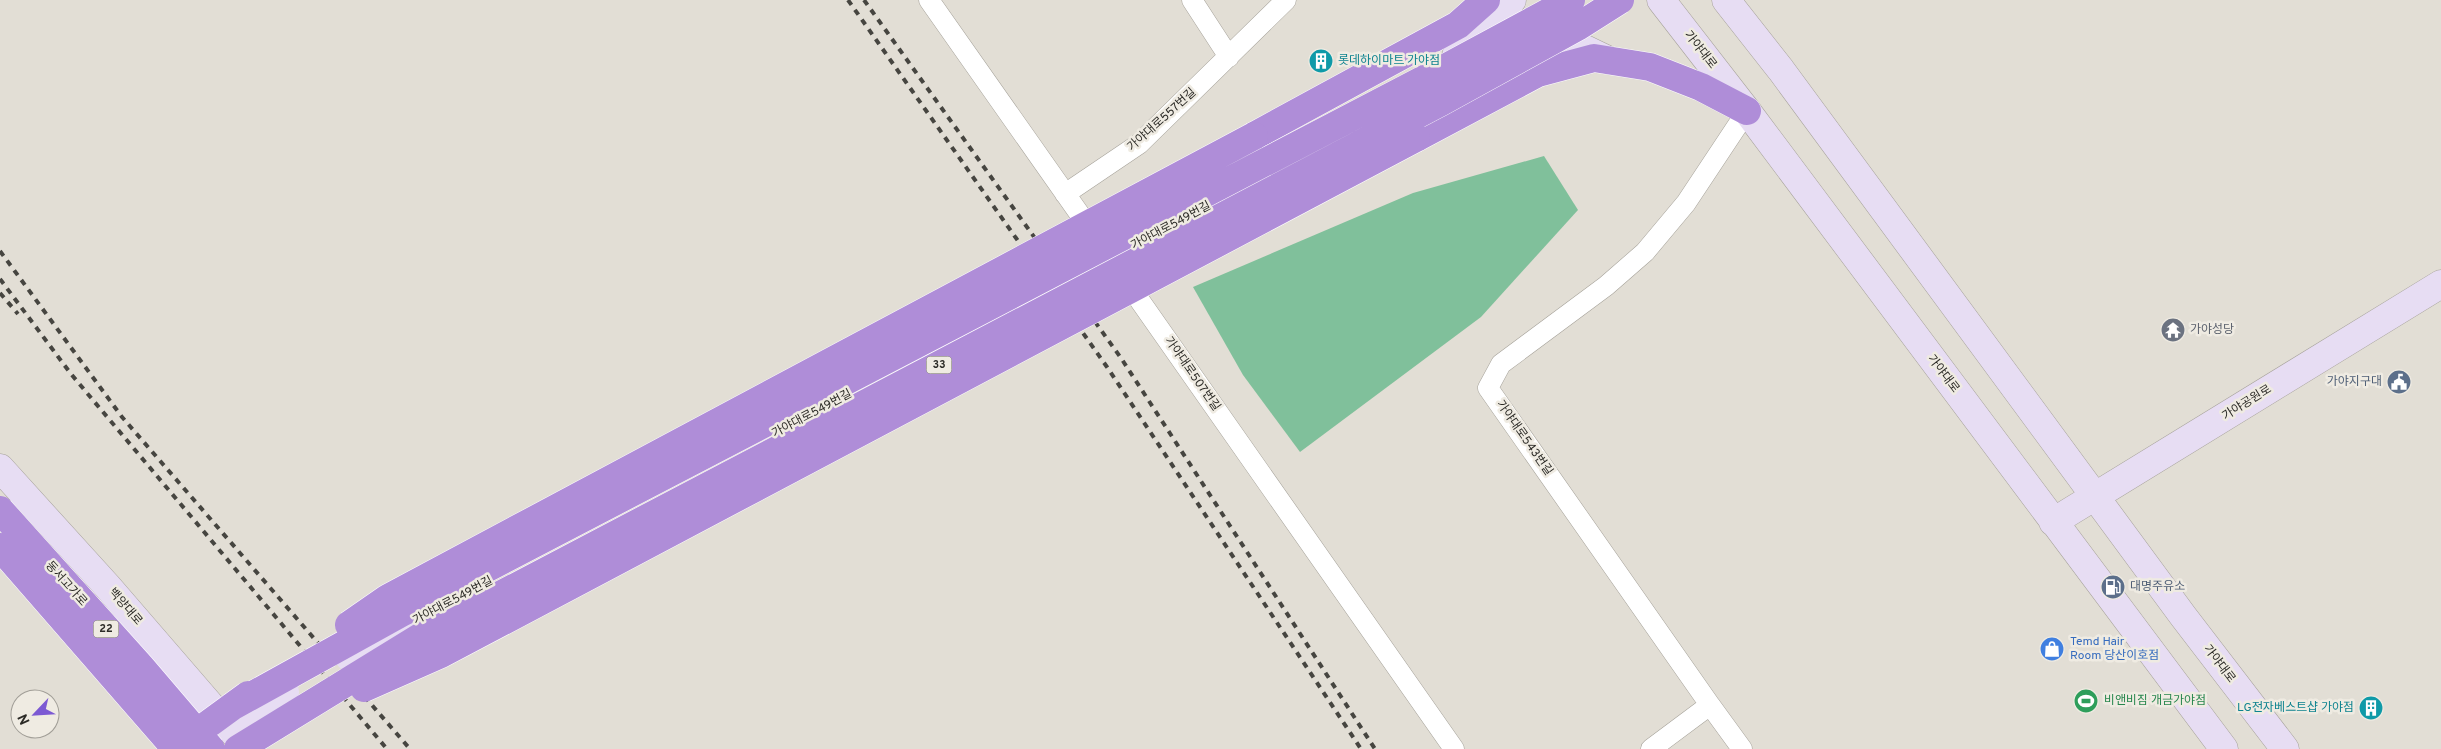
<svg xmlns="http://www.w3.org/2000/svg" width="2441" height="749" viewBox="0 0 2441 749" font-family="Overpass,'Noto Sans KR',sans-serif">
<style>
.grass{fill:#80c09b}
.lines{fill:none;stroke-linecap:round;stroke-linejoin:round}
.street-casing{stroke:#a6a29a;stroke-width:21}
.secondary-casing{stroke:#a6a29a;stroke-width:29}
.highway-casing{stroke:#fff;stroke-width:29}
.street{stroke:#fff;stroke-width:20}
.secondary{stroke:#e7ddf3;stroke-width:28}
.highway{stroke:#af8dd8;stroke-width:28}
.rail{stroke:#464540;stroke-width:4;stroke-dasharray:6 6;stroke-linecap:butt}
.secondary-bridge-casing{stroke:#a6a29a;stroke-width:29;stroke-linecap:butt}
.highway-bridge-casing{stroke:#fff;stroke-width:29;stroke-linecap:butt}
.secondary-bridge{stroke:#e7ddf3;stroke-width:28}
.highway-bridge{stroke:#af8dd8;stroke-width:28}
.labels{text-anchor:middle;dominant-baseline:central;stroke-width:5;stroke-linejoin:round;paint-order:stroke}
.shield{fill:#efebe2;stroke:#66655f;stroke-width:1}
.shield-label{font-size:11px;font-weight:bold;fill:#2c2b27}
.street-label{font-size:12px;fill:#2c2b27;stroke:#efebe2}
.culture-label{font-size:12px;fill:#0d838f;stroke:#efebe2;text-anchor:start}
.worship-label{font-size:12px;fill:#5b616d;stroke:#efebe2;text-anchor:start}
.service-label{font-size:12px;fill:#4e5e75;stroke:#efebe2;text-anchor:end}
.shop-label{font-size:12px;fill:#366cbe;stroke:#efebe2;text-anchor:start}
.leisure-label{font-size:12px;fill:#27864d;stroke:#efebe2;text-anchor:start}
</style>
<rect width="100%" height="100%" fill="#e2ded5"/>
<!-- grass -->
<path class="grass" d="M1544 156 1578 210 1481 317 1300 452 1243 375 1193 287 1413 193Z"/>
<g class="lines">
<defs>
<path id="street" d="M929 0 1095 236
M1192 0 1229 57
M1065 194 1139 144 1286 0
M1124 278 1454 749
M1710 705 1488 388 1501 364 1606 286 1645 252 1686 203 1747 111
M1651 749 1710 705 1742 749"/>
<path id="secondary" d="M1661 0 1747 111 2224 749
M1726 0 1781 70 2183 616 2285 749
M1456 56 1486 29 1512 0
M1523 61 1581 47 1608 60
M1399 105 1474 72
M0 468 108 587 235 734
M2053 522 2441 284"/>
<path id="highway" d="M1254 136 1458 25 1486 0
M1416 138 1538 73 1594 58 1650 67 1701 87 1747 111"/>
</defs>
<!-- street casing -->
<use href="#street" class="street-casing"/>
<!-- secondary casing -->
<use href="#secondary" class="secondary-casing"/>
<!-- highway casing -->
<use href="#highway" class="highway-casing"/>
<!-- street -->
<use href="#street" class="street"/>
<!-- secondary -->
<use href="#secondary" class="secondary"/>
<!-- highway -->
<use href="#highway" class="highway"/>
<!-- rail -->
<path class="rail" d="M848 0 1107 367 1361 749
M864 0 1121 358 1375 749
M0 251 122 417 410 749
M0 279 71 374 387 749
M0 293 18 314"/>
<defs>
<path id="secondary-bridge" d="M349 657 454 600
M229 726 285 692"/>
<path id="highway-bridge" d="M0 510 141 667 211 749
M0 547 176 749
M349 625 388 598 1254 136
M364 688 441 654 1416 138
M233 706 403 612 1436 73 1571 0
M174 749 248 695
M238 749 422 636 1441 102 1579 26 1620 0"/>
</defs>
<!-- secondary-bridge casing -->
<use href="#secondary-bridge" class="secondary-bridge-casing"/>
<!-- highway-bridge casing -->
<use href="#highway-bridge" class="highway-bridge-casing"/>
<!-- secondary-bridge -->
<use href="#secondary-bridge" class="secondary-bridge"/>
<!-- highway-bridge -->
<use href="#highway-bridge" class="highway-bridge"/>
</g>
<!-- icons -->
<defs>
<symbol id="building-disc" viewBox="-11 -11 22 22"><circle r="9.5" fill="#0f9aa8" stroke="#efebe2"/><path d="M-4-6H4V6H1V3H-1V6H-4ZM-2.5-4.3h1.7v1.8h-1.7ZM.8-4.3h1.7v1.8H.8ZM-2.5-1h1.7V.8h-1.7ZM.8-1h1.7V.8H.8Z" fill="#fff"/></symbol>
<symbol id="temple-disc" viewBox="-11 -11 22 22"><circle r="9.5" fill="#6b7280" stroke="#efebe2"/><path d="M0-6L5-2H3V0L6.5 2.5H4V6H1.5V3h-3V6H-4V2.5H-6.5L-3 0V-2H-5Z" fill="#fff"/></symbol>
<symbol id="civic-disc" viewBox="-11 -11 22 22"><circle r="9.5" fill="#5c6f8a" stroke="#efebe2"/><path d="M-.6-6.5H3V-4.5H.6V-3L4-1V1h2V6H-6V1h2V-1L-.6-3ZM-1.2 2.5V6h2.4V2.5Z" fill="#fff"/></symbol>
<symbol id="fuel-disc" viewBox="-11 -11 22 22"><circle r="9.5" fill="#5c6f8a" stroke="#efebe2"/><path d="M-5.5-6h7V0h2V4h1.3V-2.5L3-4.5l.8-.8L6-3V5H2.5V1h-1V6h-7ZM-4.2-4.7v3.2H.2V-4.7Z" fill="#fff"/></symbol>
<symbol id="shop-disc" viewBox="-11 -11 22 22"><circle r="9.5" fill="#3f7fe0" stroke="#efebe2"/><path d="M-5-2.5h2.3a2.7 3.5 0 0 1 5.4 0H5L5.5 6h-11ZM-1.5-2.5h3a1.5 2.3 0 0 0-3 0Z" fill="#fff"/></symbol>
<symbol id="stadium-disc" viewBox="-11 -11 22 22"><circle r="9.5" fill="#2e9e5b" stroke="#efebe2"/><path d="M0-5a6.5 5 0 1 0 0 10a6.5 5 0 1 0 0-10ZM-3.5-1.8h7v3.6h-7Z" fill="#fff"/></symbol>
</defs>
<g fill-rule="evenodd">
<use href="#building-disc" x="1307" y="47" width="28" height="28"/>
<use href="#temple-disc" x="2159" y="316" width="28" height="28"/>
<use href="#civic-disc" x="2385" y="368" width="28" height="28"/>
<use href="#fuel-disc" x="2099" y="573" width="28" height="28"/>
<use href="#shop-disc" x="2038" y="635" width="28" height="28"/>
<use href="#stadium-disc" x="2072" y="687" width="28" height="28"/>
<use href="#building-disc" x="2357" y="694" width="28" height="28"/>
</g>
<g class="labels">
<!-- shield labels -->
<g class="shield">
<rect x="926.5" y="356.5" width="25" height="17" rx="4"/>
<rect x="93.5" y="620.5" width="25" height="17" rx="4"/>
</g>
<g class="shield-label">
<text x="939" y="365">33</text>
<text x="106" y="629">22</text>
</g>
<!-- street labels -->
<g class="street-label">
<text transform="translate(1700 50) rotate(52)">가야대로</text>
<text transform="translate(1162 120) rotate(-42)">가야대로557번길</text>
<text transform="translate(1171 226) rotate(-28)">가야대로549번길</text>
<text transform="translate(1192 374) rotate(55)">가야대로507번길</text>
<text transform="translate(1943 374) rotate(53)">가야대로</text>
<text transform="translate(2247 403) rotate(-32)">가야공원로</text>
<text transform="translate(812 414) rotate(-28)">가야대로549번길</text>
<text transform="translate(1524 438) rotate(55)">가야대로543번길</text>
<text transform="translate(66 584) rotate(48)">동서고가로</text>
<text transform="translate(453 601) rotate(-28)">가야대로549번길</text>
<text transform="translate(125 607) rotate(49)">백양대로</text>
<text transform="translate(2219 664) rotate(53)">가야대로</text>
</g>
<!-- culture labels -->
<g class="culture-label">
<text x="1338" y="61">롯데하이마트 가야점</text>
<text x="2354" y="708" text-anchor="end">LG전자베스트샵 가야점</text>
</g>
<!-- worship labels -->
<g class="worship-label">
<text x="2190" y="330">가야성당</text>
</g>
<!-- service labels -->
<g class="service-label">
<text x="2382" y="382">가야지구대</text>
<text x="2130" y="587" text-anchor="start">대명주유소</text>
</g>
<!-- shop labels -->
<g class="shop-label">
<text x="2070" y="642">Temd Hair<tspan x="2070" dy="14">Room 당산이호점</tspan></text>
</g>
<!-- leisure labels -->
<g class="leisure-label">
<text x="2104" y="701">비앤비짐 개금가야점</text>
</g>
</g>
<!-- north arrow -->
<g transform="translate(35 714) rotate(245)"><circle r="24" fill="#efebe2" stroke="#a19e97"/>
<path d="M0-4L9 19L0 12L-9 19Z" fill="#7c59d3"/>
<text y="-8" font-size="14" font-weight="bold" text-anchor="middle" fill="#2c2b27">N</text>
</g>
</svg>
